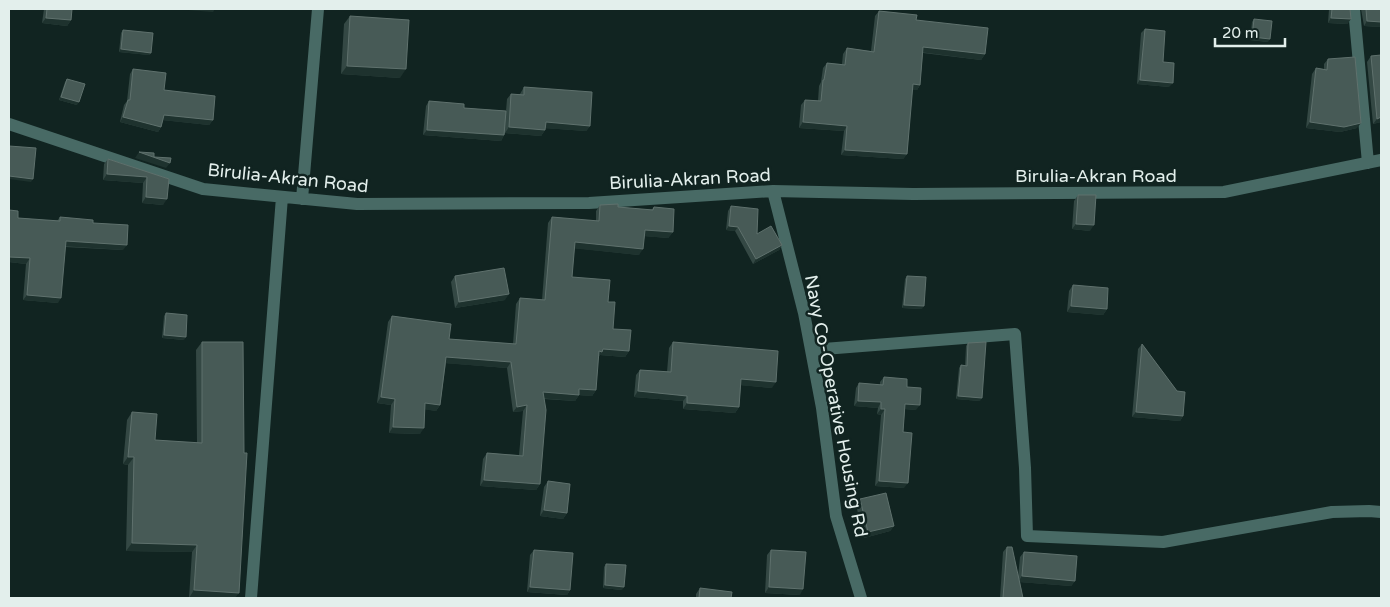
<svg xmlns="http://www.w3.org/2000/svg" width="1390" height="607" viewBox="0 0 1390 607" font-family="'Varela Round',sans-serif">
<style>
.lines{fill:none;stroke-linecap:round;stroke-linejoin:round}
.minor{stroke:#486a65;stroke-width:12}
.wall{fill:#344844}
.shaded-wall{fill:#1e322e}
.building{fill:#475a56;stroke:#5f716d}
.labels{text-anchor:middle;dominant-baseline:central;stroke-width:5;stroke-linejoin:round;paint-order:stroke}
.street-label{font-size:18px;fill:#e3efec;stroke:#112421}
</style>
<rect width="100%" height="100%" fill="#112421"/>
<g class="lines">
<!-- minor -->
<path class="minor" d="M1354 9 1368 163
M9 124 203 189 357 204 589 203 773 191 913 194 1224 192 1381 160
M773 191 804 313 822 408 836 516 861 598
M302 199 318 9
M811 350 1015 334 1025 468 1027 536 1163 542 1332 512 1369 511 1381 512
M251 598 282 197"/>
</g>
<!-- wall -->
<path class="wall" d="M44 9H72L71 20 67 26 42 23Z
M1329 9H1350L1351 19 1347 24 1328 23Z
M1361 9H1381V27L1364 26Z
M879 11 916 20 985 54 981 60 923 53 920 85 917 90H912L907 154 903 159 841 155 844 131 799 128 801 105 805 100 818 101 819 86 821 82 823 68 827 63 842 64 843 54 847 48 871 51 875 16Z
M350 16 400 78 341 74 344 24Z
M1254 19 1268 42 1250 40 1252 22Z
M1145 29 1163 62 1169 87 1137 84 1141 33Z
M123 30 151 53 149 55 119 52 121 33Z
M1371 56 1381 122 1373 124 1367 62Z
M1328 59 1357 128 1340 132 1306 128 1312 74 1316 68 1324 69V64Z
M133 69 164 90 213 120 209 125 163 120 161 127 158 132 120 122 124 105 127 101 130 74Z
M67 79 77 105 59 100 65 82Z
M524 87 590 126 586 131 545 128V130L541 136 505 133 501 141 423 135 426 106 429 101 464 108 506 111 507 99 511 94H520Z
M108 159 169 179 163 205 142 203 143 183 103 180 104 164Z
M1078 195 1090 231 1072 229 1074 201Z
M600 205 651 210 654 207 673 232 668 238 645 236 639 255 574 248 572 277 608 302 613 329 629 351 625 357 600 355 598 357 596 390 592 396 579 395 575 401 544 399 540 484 536 490 480 486 483 459 487 453 519 455 523 411 513 412 507 368 446 363 440 405 436 411 425 409 420 434 389 433 391 405 377 403 388 322 392 316 449 339 513 344 516 304 520 298 542 300 548 223 552 217 596 221V211Z
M731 206 757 234 782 245 779 250 753 264 735 231 726 230 728 211Z
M9 210 18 218 57 221 60 217 93 223 123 250 65 247 58 303 23 300 26 264 9 262Z
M455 276 505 300 455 308 451 282Z
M907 276 922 309 902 308 905 279Z
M1073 285 1107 309 1103 315 1067 312 1069 291Z
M166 313 184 340 162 338 164 316Z
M202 342 239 593 189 598 192 552 126 551 128 465 123 464 127 420 132 412 155 440 197 443 196 350Z
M673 342 772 388 741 385 739 407 735 413 683 409V401L634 397 636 375 640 370 667 372 669 348Z
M968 343 980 401 956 399 959 368 961 365 965 366 966 346Z
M1142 344 1177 391 1183 416 1180 421 1132 417 1138 349Z
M884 377 907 387 916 410 905 409 903 432 904 488 875 486 881 415 877 414 878 408 854 406 856 388 859 383 880 385V382Z
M548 481 567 513 563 519 540 516 544 487Z
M860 499 894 526 890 531 864 538 856 505Z
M1007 547 1018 577 1020 557 1024 552 1075 581 1071 586 1020 582 1023 598H1000L1003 552Z
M534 550 570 590 567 595 527 592 530 555Z
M771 550 800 595 765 593 767 555Z
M606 564 622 590 603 588 604 567Z
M700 588 731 598H696V594Z"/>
<!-- shaded-wall -->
<path class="shaded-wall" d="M189 9H215L213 12 188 10Z
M46 18 71 20 67 26 42 23Z
M1331 18 1351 19 1347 24 1328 23Z
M1367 21 1381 22V27L1364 26Z
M1252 37 1270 39 1268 42 1250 40Z
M923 47 985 54 981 60 920 52Z
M121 49 151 53 149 55 119 52Z
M347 66 406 69 400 78 341 74Z
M1140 80 1173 83 1169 87 1137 84Z
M913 84 920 85 917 90H909Z
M61 97 79 102 77 105 59 100Z
M164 115 213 120 209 125 161 120Z
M123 117 161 127 158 132 120 122Z
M1381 117V122L1373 124 1377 119Z
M546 122 590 126 586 131 542 128Z
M803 122 847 126 844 131 799 128Z
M1310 122 1361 123 1357 128 1340 132 1306 128Z
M509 127 545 130 541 136 505 133Z
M427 130 504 135 501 141 423 135Z
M845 150 907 154 903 159 841 155Z
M139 152 170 163 166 168 135 158Z
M107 174 147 177 143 183 103 180Z
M9 176 33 179 31 182 9 179Z
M146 197 167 199 163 205 142 203Z
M1076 224 1094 225 1090 231 1072 229Z
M729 226 738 227 735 231 726 230Z
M645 230 673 232 668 238 641 236Z
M66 241 127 245 123 250 62 246Z
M575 242 643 249 639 255 570 248Z
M782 245 779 250 753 264 756 259Z
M9 257 30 258 26 264 9 262Z
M509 294 505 300 455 308 459 302Z
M27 295 61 298 58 303 23 300Z
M904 305 924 306 922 309 902 308Z
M1071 306 1107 309 1103 315 1067 312Z
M164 335 186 337 184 340 162 338Z
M603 349 629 351 625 357 600 355 598 358 599 351Z
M446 357 511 362 507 368 442 363Z
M741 379 776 382 772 388 737 385Z
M579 389 596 390 592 396 575 395Z
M638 391 687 396 683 401 634 397Z
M543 392 579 395 575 401 539 398Z
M958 396 982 398 980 401 956 399Z
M381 397 395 399 391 405 377 403Z
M858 401 881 402 878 408 854 406Z
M425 403 440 405 436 411 421 409Z
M687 403 739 407 735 413 683 409Z
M905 404 920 405 916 410 902 409Z
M527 405 523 411 513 412 517 407Z
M881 409H885L881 415 877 414Z
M1136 412 1183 416 1180 421 1132 417Z
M393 427 424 428 420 434 389 433Z
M128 457H134L128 465 123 464Z
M484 480 540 484 536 490 480 486Z
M879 481 908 483 904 488 875 486Z
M544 510 567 513 563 519 540 516Z
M894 526 890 531 864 538 868 532Z
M132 543 197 545 192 552 126 551Z
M1022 576 1075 581 1071 586 1018 582Z
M605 585 624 587 622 590 603 588Z
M530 587 570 590 567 595 527 592Z
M769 587 803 589 800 595 765 593Z
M194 590 239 593 235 598H189Z"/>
<!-- building -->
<path class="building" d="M47 9H72L71 20 46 18Z
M1332 9H1350L1351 19 1331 18Z
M1366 9H1381V22L1367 21Z
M879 11 917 15 916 20 988 28 985 54 923 47 920 85 913 84 907 154 845 150 847 126 803 122 805 100 821 101 823 80H824L827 63 845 65 847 48 874 52Z
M350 16 409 20 406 69 347 66Z
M1254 19 1272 21 1270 39 1252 37Z
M1145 29 1165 31 1163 62 1174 63 1173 83 1140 80Z
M123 30 153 33 151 53 121 49Z
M1381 55V117L1377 119 1371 56Z
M1355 57 1361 123 1344 127 1310 122 1316 68 1327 70 1328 59Z
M133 69 166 73 164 90 215 96 213 120 164 115 161 127 123 117 128 100H130Z
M67 79 85 84 79 102 61 97Z
M524 87 592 92 590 126 546 122 545 130 509 127 511 94 524 95Z
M429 101 464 104V108L506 111 504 135 427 130Z
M9 146 36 148 33 179 9 176Z
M139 152 154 153V157L171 158 170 163Z
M108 159 169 179 167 199 146 197 147 177 107 174Z
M1078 195H1096L1094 225 1076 224Z
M618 204V207L653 210 654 207 674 209 673 232 645 230 643 249 575 242 572 277 610 280 608 302H615L613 329 631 330 629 351 603 349 602 352 599 351 596 390 579 389V395L543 392 546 410 540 484 484 480 487 453 523 456 527 405 517 407 511 362 446 357 440 405 425 403 424 428 393 427 395 399 381 397 392 316 451 324 449 339 516 344 520 298 545 300 552 217 599 221 600 205Z
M731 206 758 209 757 234 771 226 782 245 756 259 738 227 729 226Z
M9 210 18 211V218L60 221V217L93 220V223L128 225 127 245 66 241 61 298 27 295 30 258 9 257Z
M504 268 509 294 459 302 455 276Z
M907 276 926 277 924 306 904 305Z
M1073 285 1108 288 1107 309 1071 306Z
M166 313 187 315 186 337 164 335Z
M202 342H243L244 453H247L239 593 194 590 197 545 132 543 134 457H128L132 412 157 414 155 440 202 443Z
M673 342 778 351 776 382 741 379 739 407 687 403V396L638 391 640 370 671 372Z
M986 342 982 398 958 396 961 365 967 366 968 343Z
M1142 344 1177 391 1185 392 1183 416 1136 412Z
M884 377 907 379V387L921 388 920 405 905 404 903 432 912 433 908 483 879 481 885 409H881V402L858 401 859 383 883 385Z
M548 481 570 484 567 513 544 510Z
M886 493 894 526 868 532 860 499Z
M1007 547H1012L1023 598H1003Z
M534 550 573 553 570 590 530 587Z
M771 550 806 552 803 589 769 587Z
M1024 552 1077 556 1075 581 1022 576Z
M606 564 626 565 624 587 605 585Z
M700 588 732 592 731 598H699Z"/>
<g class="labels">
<!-- street labels -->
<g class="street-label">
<text x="1096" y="176">Birulia-Akran Road</text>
<text transform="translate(288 178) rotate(6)">Birulia-Akran Road</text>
<text transform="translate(690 179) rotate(-3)">Birulia-Akran Road</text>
<text transform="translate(836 406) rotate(79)">Navy Co-Operative Housing Rd</text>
</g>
</g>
<!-- border -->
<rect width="1390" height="607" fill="none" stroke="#e3efec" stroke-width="20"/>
<!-- scale -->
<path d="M1215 38v8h70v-8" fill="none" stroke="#e3efec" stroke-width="2.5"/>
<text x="1222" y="38" font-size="15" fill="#e3efec" stroke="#112421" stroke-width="4" paint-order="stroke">20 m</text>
</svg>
